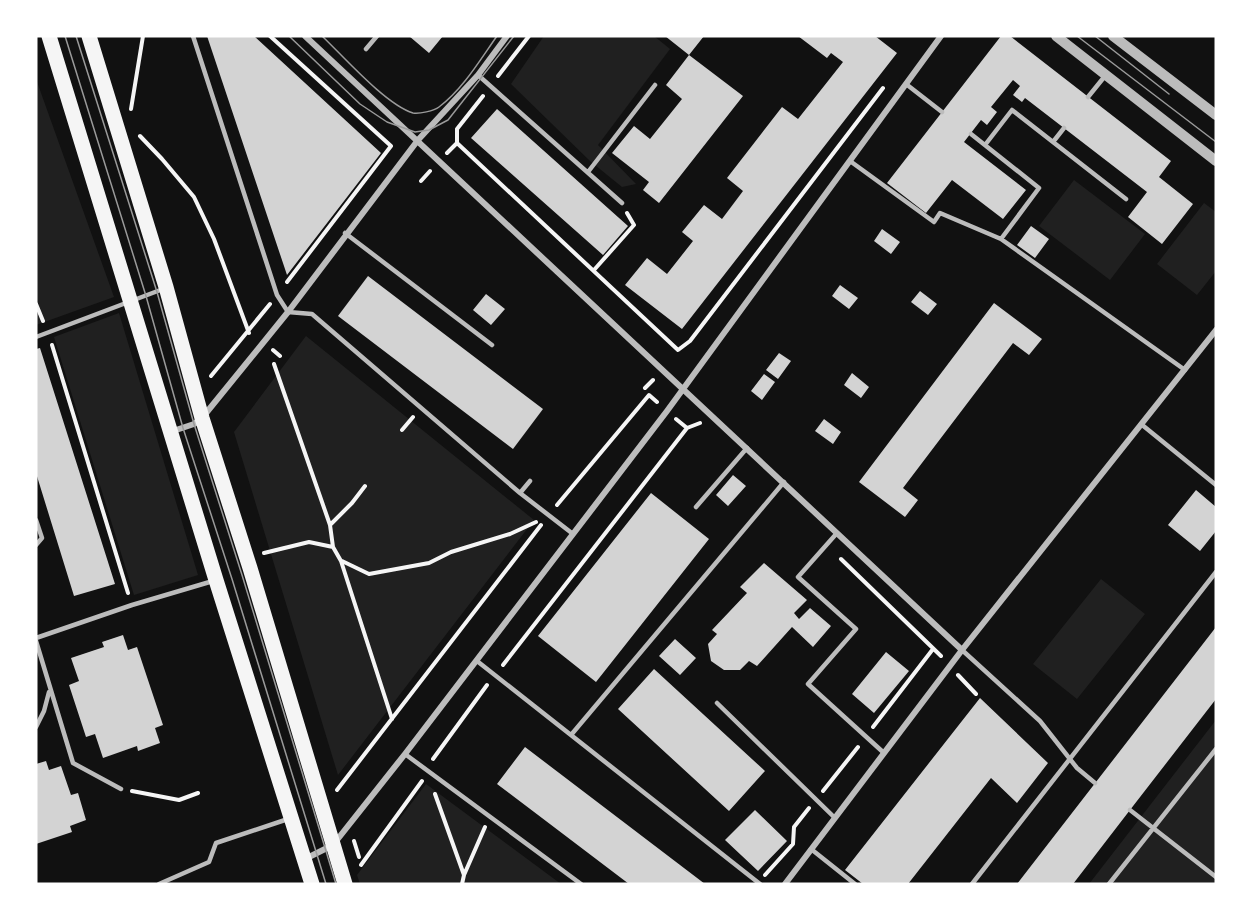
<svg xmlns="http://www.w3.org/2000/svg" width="1252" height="920" viewBox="0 0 1252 920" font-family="Montserrat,sans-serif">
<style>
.green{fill:#202020}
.building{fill:#d3d3d3}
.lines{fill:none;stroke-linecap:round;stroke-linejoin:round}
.path{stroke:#f5f5f5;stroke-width:4}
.service{stroke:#bcbcbc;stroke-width:4.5}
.minor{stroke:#bcbcbc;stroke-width:6}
.tertiary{stroke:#bcbcbc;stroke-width:10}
.primary{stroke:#f5f5f5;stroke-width:15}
.tram{stroke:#9a9a9a;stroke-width:1.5}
</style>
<rect width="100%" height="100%" fill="#111"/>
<!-- green -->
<path class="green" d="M544 36H654L670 49 598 145 636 184 622 187 590 161 511 84Z
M36 79 114 297 36 325Z
M1074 180 1145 234 1110 280 1039 226Z
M1204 203 1216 212V271L1197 295 1157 264Z
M119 313 198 575 134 595 54 337Z
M306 336 534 520 338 775 234 432Z
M1101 579 1145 614 1077 699 1033 664Z
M1216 720V884H1089Z
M426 784 561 884H360L357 875Z"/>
<!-- building -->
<path class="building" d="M207 36H254L381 153 287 275Z
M409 36H443L429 53Z
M665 36H704L689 55Z
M798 36H875L897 53 682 329 625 285 647 258 667 274 693 241 682 232 704 205 722 219 743 191 727 178 782 107 798 119 843 62 831 53 827 58Z
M1001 36H1010L1171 161 1159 177 1193 204 1162 244 1128 217 1147 192 1025 98 1022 102 1013 95 1020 86 1013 80 991 107 997 112 987 125 981 120 964 142 1026 190 1003 219 952 180 926 213 887 183Z
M689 55 743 96 659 203 643 190 649 182 612 153 634 126 650 139 682 99 666 85Z
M497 109 628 226 603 255 471 138Z
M1031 226 1049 239 1035 258 1017 245Z
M882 229 900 242 891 254 874 241Z
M368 276 543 409 513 449 338 316Z
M840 285 858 298 849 309 832 296Z
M920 291 937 304 928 315 911 302Z
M486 294 505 309 491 325 473 310Z
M994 303 1042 339 1029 355 1013 343 903 488 918 500 905 517 859 482Z
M40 348 115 584 74 596 36 473V349Z
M779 353 791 361 778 379 766 370Z
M852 373 869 387 861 398 844 385Z
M764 374 775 382 762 400 751 391Z
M824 419 841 432 833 444 815 431Z
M733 475 746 486 728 506 716 495Z
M1196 490 1216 507V531L1200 551 1168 525Z
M651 493 709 539 596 682 538 636Z
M764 563 807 600 794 613 799 619 810 608 831 626 813 647 792 627 757 666 749 661 740 670H724L711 661 708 644 717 634 712 630 747 593 740 587Z
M1216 627V699L1130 810 1073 884H1017Z
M123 635 128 650 137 647 163 725 155 728 160 743 138 751 137 746 103 758 95 734 86 737 69 685 79 681 71 658 104 647 102 642Z
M675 639 696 658 680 675 659 656Z
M886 652 909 671 874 713 852 694Z
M654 669 765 771 729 811 618 709Z
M980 698 1048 763 1017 803 991 778 908 884H863L845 870Z
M525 747 705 884H629L542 818 497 784Z
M46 761 49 770 61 766 71 795 78 793 86 820 70 826 72 832 36 844V764Z
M755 810 787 841 758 871 725 840Z"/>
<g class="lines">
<!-- path -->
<path class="path" d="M270 36 391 146 287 282
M498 76 529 36
M483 96 457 129V143L678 350 690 341 883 88
M131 109 143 36
M140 136 162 159 194 197 214 239 249 333
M447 153 457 143
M421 181 430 171
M594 270 634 225 627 213
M36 304 43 321
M52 345 128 593
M273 350 280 356
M274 364 330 525 333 547 341 561 392 719
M211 376 270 304
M645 388 653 380
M676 419 687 428
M402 430 413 417
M557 505 649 395 657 402
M330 525 352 503 365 486
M264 553 309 542 333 547
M841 559 941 656
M342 561 369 574 429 563 451 552 510 534 536 522
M503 665 687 428 700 423
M958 675 976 694
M873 727 933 649
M433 759 487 685
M337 790 541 525
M132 791 179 800 198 793
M823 791 858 747
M435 794 464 875 462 884
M354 841 359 857
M361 865 422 781
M464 875 485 827
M765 875 793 844 794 827 809 808"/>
<!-- service -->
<path class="service" d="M193 36 277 295 288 312 312 314 520 493 573 534
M366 49 377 36
M478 75 622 203
M906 84 942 112
M1088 97 1105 76
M971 134 1039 188 1001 239
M1053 142 1064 128
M985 145 1012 110 1126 199
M850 161 934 222 940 213 1001 239 1185 370
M588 172 655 85
M345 233 492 345
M36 337 163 289
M1141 424 1216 485
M520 493 530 481
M696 507 747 448
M36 520 42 538 36 545
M837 533 798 577 856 629 808 684 884 753
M36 638 132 605 213 581
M36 641 73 763 121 789
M962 650 1040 721 1077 768 1095 783
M477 661 760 884
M717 703 835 818
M36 727 44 711 49 692
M571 735 784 482
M405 754 581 884
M1130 810 1216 877
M811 849 855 884
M159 884 209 862 216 843 288 819
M972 884 1216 572
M1109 884 1216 749"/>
<!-- minor -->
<path class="minor" d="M305 36 962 650
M170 432 194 424 202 418 288 312 418 140 478 75 507 36
M305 859 333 845 405 754 667 411 941 36
M785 884 962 650 1216 330"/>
<!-- tertiary -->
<path class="tertiary" d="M1056 36 1216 161
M1113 36 1216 115"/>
<!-- primary -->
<path class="primary" d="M49 36 216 580 312 884
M89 36 166 287 202 418 250 568 345 884"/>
<!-- tram -->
<path class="tram" d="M65 36 146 296 183 428 232 579 326 884
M76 36 157 292 194 424 242 575 336 884
M289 36 360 104 387 122 415 132 429 130 448 120 514 36
M322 36C343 56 386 105 413 113 419 114 434 111 439 107 463 89 480 60 497 36
M1077 36 1216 142
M1095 36 1169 94"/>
</g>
<!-- border -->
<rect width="1252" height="920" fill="none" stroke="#ffffff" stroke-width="75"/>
</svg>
